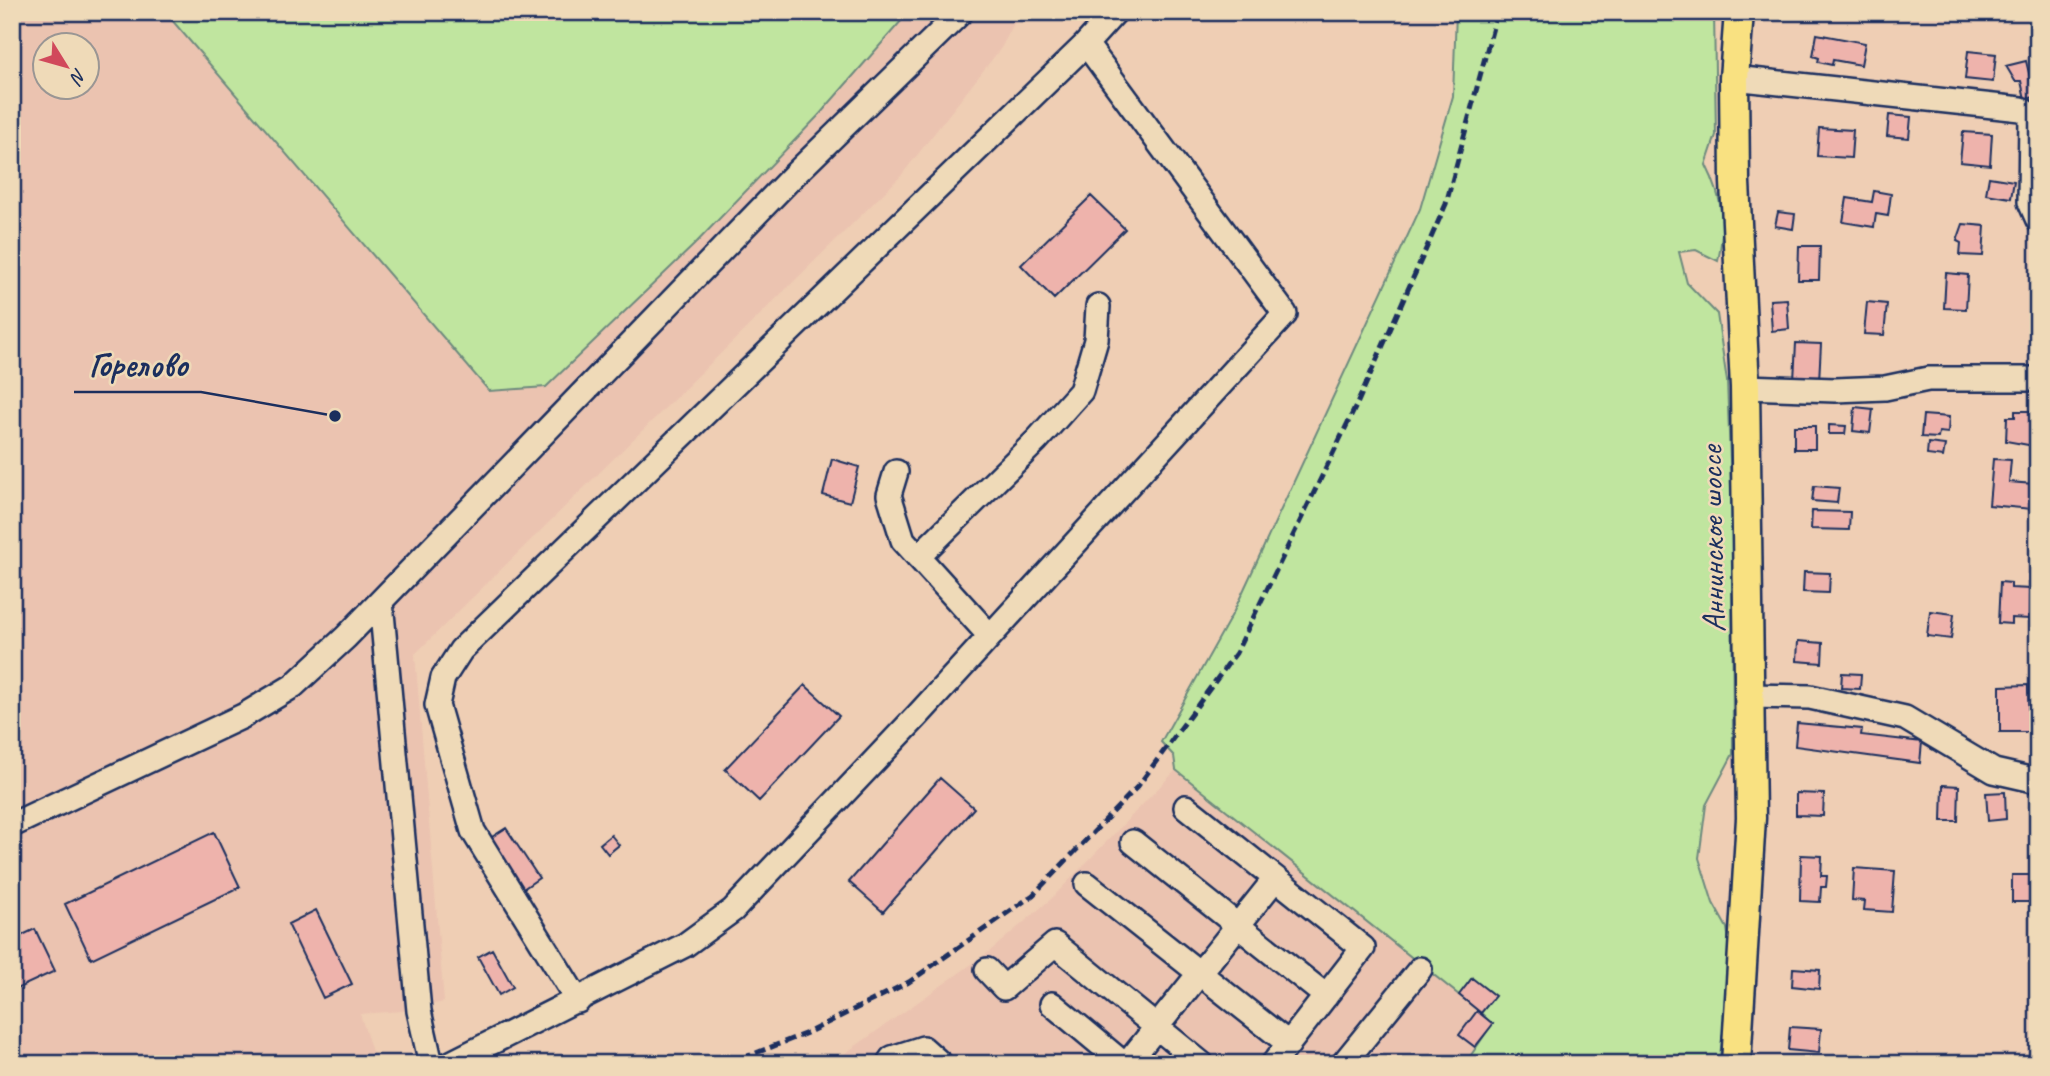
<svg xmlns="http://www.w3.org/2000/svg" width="2050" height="1076" viewBox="0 0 2050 1076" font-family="Caveat,sans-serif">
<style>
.built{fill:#ebc3b0;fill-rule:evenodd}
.green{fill:#c0e59f;stroke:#6e8a7e;stroke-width:2}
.building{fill:#eeb3ac;stroke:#1b2f5e;stroke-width:2}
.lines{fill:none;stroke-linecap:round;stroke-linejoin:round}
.minor-casing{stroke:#1b2f5e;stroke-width:28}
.major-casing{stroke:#1b2f5e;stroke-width:33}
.minor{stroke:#efdab8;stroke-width:23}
.major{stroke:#f9e181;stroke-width:28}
.rail{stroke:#1b2f5e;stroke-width:5;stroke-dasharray:10 5;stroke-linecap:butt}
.labels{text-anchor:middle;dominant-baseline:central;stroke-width:5;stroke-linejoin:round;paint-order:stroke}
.street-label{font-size:33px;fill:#1b2f5e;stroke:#efdab8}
.leader{fill:none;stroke:#1b2f5e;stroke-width:2.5}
.callout-dot{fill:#1b2f5e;stroke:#efdab8;stroke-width:2.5}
.callout-label{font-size:35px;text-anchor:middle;font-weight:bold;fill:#1b2f5e;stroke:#efdab8;stroke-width:5;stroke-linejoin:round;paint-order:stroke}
</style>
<rect width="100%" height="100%" fill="#efceb4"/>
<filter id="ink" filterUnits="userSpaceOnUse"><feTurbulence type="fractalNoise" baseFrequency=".0143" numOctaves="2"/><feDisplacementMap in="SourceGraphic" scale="14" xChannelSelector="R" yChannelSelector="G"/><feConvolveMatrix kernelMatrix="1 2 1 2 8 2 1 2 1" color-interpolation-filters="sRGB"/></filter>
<g filter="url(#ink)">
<!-- built -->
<path class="built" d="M12 12H1020L1001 48 900 177 415 654 444 1002 403 1011 360 1014 376 1064H12ZM46 46H88V88H46Z
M1176 770 1459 994 1472 978 1493 1024 1465 1064H830L989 952 1051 899Z"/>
<!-- green -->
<path class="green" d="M165 12H909L819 115 694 245 546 387 489 391Z
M1456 12H1714L1716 135 1706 165C1723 199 1726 224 1718 261L1696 250 1679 252 1687 283 1717 314 1727 381 1732 513 1733 754 1706 805 1699 858 1713 903 1727 928 1732 961 1719 1064H1465L1492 1024 1481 1013 1472 978 1459 995 1176 770 1174 756 1161 742 1234 611 1420 209 1453 96Z"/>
<!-- building -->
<path class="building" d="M1817 34 1865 43 1861 65 1833 60 1832 65 1818 62 1819 58 1813 56Z
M1968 51 1996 54 1993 82 1965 79Z
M2026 61 2035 97 2025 99 2021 81H2015L2006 66Z
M1889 115 1911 117 1909 138 1887 136Z
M1819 128 1853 130 1851 158 1817 156Z
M1963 132 1992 134 1990 165 1960 162Z
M1989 177 2014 181 2011 198 1986 194Z
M1874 191 1891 194 1888 216 1876 214 1874 227 1843 222 1847 198 1872 202Z
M1091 196 1125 229 1054 299 1021 265Z
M1778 212 1795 214 1793 229 1775 226Z
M1963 224 1985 226 1983 256 1960 255 1961 243 1957 241Z
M1799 246H1820L1819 280H1798Z
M1946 273 1968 275 1966 309 1944 308Z
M1787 299 1789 329 1772 331 1770 300Z
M1867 302 1887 304 1884 335 1864 334Z
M1796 343 1821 344 1819 381 1794 380Z
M1855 407 1873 409 1870 433 1853 431Z
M2015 411H2033V418H2038V442H2034V446L2006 441 2007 417H2015Z
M1923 415 1949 417 1948 433 1939 432 1938 438 1921 437Z
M1829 425 1846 426 1845 434H1829Z
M1794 426H1815V449H1794Z
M1928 443 1945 445 1943 457 1927 455Z
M832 459 859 467 850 502 823 495Z
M1993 459 2011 460 2009 482 2034 484 2032 509 1989 505Z
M1814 486 1839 488 1837 503 1812 501Z
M1812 511 1850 512 1849 530 1811 529Z
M1804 572 1830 573 1829 593 1803 592Z
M2000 582 2011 583V588L2031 589 2030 619 2011 618V624L1998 623Z
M1930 611 1954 614 1951 639 1927 636Z
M1798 641 1823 643 1822 663 1797 661Z
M1842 673 1861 674 1860 689 1841 688Z
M805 685 839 716 759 801 725 769Z
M2028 685 2029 732H2000V686Z
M1797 723 1862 729 1861 735 1922 742 1920 763 1795 746Z
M940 778 974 808 883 912 849 882Z
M1943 785 1959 786 1958 821H1942Z
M2005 792 2006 819 1988 821 1986 793Z
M1796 793 1824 794 1823 816 1796 815Z
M506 828 539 878 517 893 484 842Z
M214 832 240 887 91 959 65 904Z
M611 835 619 845 608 854 600 844Z
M1801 855 1822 856 1821 876H1827L1826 887H1821L1820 902 1800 901Z
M1854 868 1895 871 1892 912 1864 910 1865 901 1852 900Z
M2012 875H2036V902H2012Z
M316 910 352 984 323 998 288 924Z
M35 929 55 971 12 991V940Z
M492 949 513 987 499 995 478 957Z
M1793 968 1820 970 1819 989 1792 986Z
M1472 978 1495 996 1481 1013 1459 995Z
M1477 1011 1493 1024 1475 1047 1459 1035Z
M1790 1027 1821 1029 1819 1053 1788 1050Z"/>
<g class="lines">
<defs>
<path id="minor" d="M1734 78 2021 109 2031 115 2030 202 2038 220
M1745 387 1835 390 1885 388 1928 379H2038
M896 472 889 495 903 540 990 636
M918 557 1037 440 1081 391 1096 340 1098 306
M381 602 419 1011 431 1064
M1750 696 1810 697 1905 718 1994 771 2038 781
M1186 807 1363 948 1273 1064
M12 825 243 716 293 686 346 637 793 176 961 12
M1133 842 1326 996
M1087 884 1289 1044
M987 970 1004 988 1055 944 1202 1064
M578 1001 473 831 437 705 443 678 461 650 1086 44
M1052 1004 1124 1064
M449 1064 685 945 733 910 918 715 1285 314 1086 44 1115 12
M888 1064 892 1058 923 1048 941 1064
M1127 1064 1275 879
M1343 1064 1420 969"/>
<path id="major" d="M1736 1064 1751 818 1745 387 1735 182 1734 78 1739 12"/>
</defs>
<!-- minor casing -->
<use href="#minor" class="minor-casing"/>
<!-- major casing -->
<use href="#major" class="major-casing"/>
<!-- minor -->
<use href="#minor" class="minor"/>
<!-- major -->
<use href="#major" class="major"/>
<!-- rail -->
<path class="rail" d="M728 1064 807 1033 909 982 1033 895 1138 786 1236 653 1357 404 1446 204 1497 12"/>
</g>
</g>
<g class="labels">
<!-- street labels -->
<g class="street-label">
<text transform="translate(1712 539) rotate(-91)">Аннинское шоссе</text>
</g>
</g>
<!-- callouts -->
<path class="leader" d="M335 416L201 392H74"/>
<circle class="callout-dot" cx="335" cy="416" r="7"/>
<g class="callout-label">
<text x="138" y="376">Горелово</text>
</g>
<!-- margin -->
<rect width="2050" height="1076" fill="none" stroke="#efdab8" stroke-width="42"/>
<rect x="21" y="21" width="2008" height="1034" fill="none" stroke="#1b2f5e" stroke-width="2.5" filter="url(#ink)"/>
<!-- north arrow -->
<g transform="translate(66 66) rotate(127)"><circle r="33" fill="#efdab8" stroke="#9a9694" stroke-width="2"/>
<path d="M0-5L12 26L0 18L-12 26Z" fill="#d1495b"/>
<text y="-10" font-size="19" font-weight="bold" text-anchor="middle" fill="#1b2f5e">N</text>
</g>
</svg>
